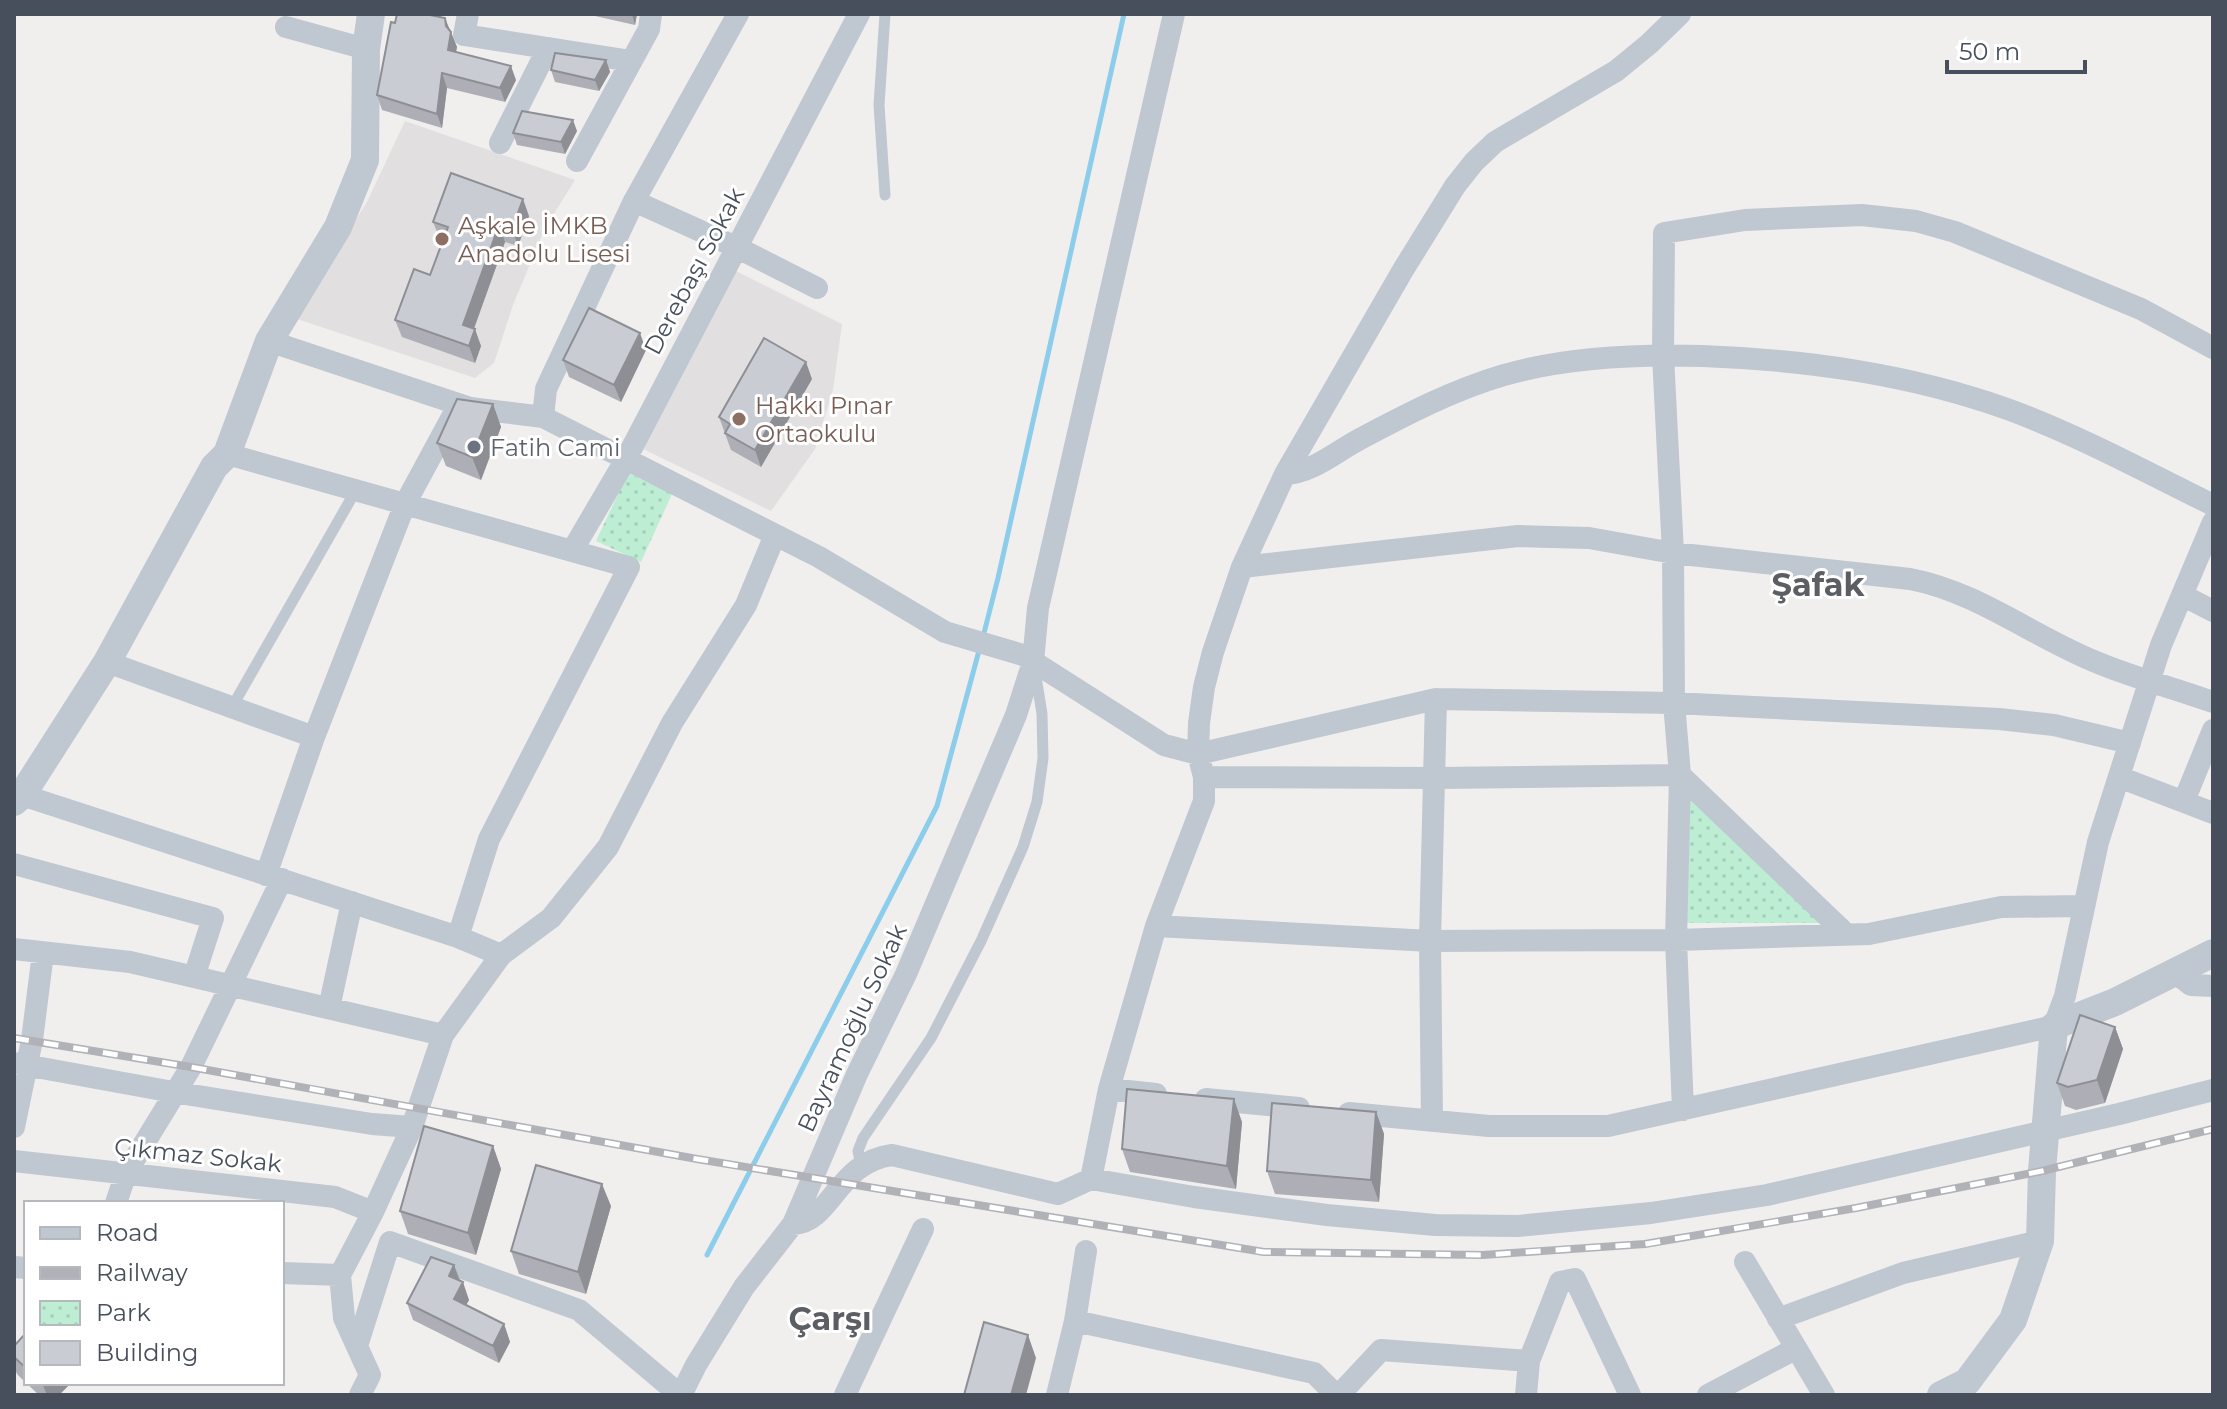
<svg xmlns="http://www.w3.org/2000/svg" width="2227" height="1409" viewBox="0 0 2227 1409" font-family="Montserrat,sans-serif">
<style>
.education{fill:#e1dfe0}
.park{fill:url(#park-dots)}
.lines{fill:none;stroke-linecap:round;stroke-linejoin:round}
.stream{stroke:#8bcdea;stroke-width:5}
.service{stroke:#bfc7d0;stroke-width:11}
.minor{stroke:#bfc7d0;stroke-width:22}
.tertiary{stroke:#bfc7d0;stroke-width:28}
.rail-casing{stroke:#b0b2b8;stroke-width:8}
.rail{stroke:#fff;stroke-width:5;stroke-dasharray:15;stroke-linecap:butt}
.wall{fill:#aeafb6}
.shaded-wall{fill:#8d8f94}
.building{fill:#caccd4;stroke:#8d8f94;stroke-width:2}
.education-dot{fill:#8d6e63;stroke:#fff;stroke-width:3}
.worship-dot{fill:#6b7280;stroke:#fff;stroke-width:3}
.labels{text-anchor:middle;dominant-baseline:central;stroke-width:6;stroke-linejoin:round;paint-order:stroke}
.education-label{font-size:24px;fill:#785e54;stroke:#fff;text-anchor:start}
.street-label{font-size:24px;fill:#464f5b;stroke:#fff}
.worship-label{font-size:24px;fill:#5b616d;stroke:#fff;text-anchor:start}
.district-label{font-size:32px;font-weight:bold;fill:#5b5e63;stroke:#fff}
</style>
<defs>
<pattern id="park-dots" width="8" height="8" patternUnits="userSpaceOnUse" patternTransform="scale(2)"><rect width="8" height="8" fill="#bdeed4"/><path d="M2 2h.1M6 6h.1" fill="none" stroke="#a4ceb8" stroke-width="1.8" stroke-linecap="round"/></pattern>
</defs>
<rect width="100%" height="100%" fill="#f1eeee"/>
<!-- education -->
<path class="education" d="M405 121 575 180 545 228 513 305 494 363 475 378 294 318 367 202Z
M736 271 842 324 833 390 815 449 771 511 639 447Z"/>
<!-- park -->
<path class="park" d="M628 473 672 494 641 562 596 541Z
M1694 795 1819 916 1818 923H1684L1687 798Z"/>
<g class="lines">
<!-- stream -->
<path class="stream" d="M983 637 998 578 1124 14
M707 1255 937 806 980 647"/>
<!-- service -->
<path class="service" d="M885 195 879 105 885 14
M232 707 356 490
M861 1165 858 1151 863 1138 931 1038 981 941 1023 847 1037 802 1043 758 1042 714 1035 670"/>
<!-- minor -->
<path class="minor" d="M468 14 464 35 631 61
M286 27 366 49
M500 143 548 48
M577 161 649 29 651 14
M634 201 736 247 817 288
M269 341 470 408 543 417 819 557 945 632 1023 655 1164 745 1198 754 1436 699 1674 703 1999 719 2054 725 2130 743
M543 417 546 389 634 201 738 14
M1285 474C1312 473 1337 451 1360 439 1407 414 1453 390 1504 375 1567 357 1636 354 1702 356 1807 360 1910 374 2010 410 2080 436 2146 472 2213 505
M572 551 626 459 859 14
M1242 567 1518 536 1589 538 1673 553 1910 579C1978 592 2032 636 2096 662 2134 678 2174 688 2213 702
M2182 595 2213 611
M107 662 314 737
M1204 777 1436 778 1680 775 1846 934
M2119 777 2213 813
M22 795 458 937 489 839 629 567 227 454
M2184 801 2213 730
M14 864 213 918 194 977
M266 875 314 737 405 504 452 417
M1156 926 1430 941 1676 940 1869 934 2001 907 2084 906
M458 937 501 955 551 918 608 847 672 723 746 605 775 535
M14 949 130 962 443 1035
M2174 972 2191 985 2213 986
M329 1008 352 902
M14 1063 173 1092 372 1124 412 1127
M1109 1089 1156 1094
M1206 1099 1299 1108
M1683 1110 1676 940 1680 775 1674 703 1673 553 1663 355 1664 233 1745 220 1862 215 1916 221 1955 232 2141 309 2213 348
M1349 1113 1489 1126H1608L2054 1026 2065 996 2098 842 2161 645 2213 522
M1432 1121 1430 941 1436 699
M14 1127 32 1040 43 953
M14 1161 335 1197 373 1212
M1091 1179 1109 1089 1156 926 1204 801V777L1198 754 1199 723 1204 687 1213 652 1242 567 1285 474 1403 270 1455 186 1474 162 1495 142 1616 71 1649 44 1680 14
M116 1203 126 1173 191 1067 282 879
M793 1224C831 1223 837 1162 892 1155L1058 1194 1091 1179 1194 1197 1327 1215 1435 1225 1518 1226 1651 1213 1767 1195 2119 1114 2213 1090
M1745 1262 1824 1395
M14 1267 26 1268
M282 1273 340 1275
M1778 1319 1903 1273 2040 1241
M1075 1321 1314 1373 1336 1395
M357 1346 390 1242 579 1310 680 1395
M360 1395 370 1375 344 1318 340 1275 373 1212 412 1127 443 1035 501 955
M681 1395 696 1365 744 1287 793 1224 857 1074 906 974 1016 715 1033 662 1038 608 1174 14
M845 1395 923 1229
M1057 1395 1075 1321 1086 1251
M1339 1395 1381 1350 1529 1361 1560 1282 1575 1279 1630 1395
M1526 1395 1529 1361
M1708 1395 1795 1349"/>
<!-- tertiary -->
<path class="tertiary" d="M14 802 22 795 107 662 214 467 227 454 269 341 338 227 365 160 366 49 371 14
M1941 1395 1967 1382 2013 1320 2040 1241 2042 1171 2054 1026 2115 1002 2213 953"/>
<defs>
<path id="rail" d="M14 1038 191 1067 697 1159 1264 1252 1483 1255 1645 1244 1856 1208 2042 1171 2213 1129"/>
</defs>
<!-- rail casing -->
<use href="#rail" class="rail-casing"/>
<!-- rail -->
<use href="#rail" class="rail"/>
</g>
<!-- wall -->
<path class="wall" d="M586 14H637L635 25Z
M450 30 457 47 456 52 516 80 505 102 447 88 442 128 382 110 377 95Z
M606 60 610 72 599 91 555 82 551 70Z
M577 131 565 154 517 145 513 133Z
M529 216 518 246 505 242 474 329 481 346 475 363 402 337 395 320 430 275 443 240 440 239 433 222Z
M646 350 621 402 569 377 563 360Z
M812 379 761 467 731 450 719 417Z
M493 404 501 427 481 480 446 466 437 443Z
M2115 1027 2123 1049 2105 1103 2076 1110 2065 1106 2057 1083Z
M1376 1112 1384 1134 1379 1202 1275 1194 1267 1171Z
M1242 1122 1236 1189 1130 1172 1122 1149Z
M493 1146 501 1169 476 1255 408 1234 400 1211Z
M611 1206 586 1294 519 1274 511 1251Z
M454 1265 469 1300 466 1305 504 1324 510 1342 499 1363 413 1320 407 1303Z
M26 1333V1383L17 1374 14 1367V1346Z
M26 1383H71L59 1395H39Z"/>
<!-- shaded-wall -->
<path class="shaded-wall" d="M632 14H637L635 25Z
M445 18 457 47 453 64 448 50Z
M606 60 610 72 599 91 595 80Z
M511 66 516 80 505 102 500 88Z
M442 73 447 88 442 128 437 114Z
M573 120 577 131 565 154 561 142Z
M523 199 529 216 518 246 512 229Z
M499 225 505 242 469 342 463 325Z
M475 329 481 346 475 363 469 346Z
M640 333 646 350 621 402 614 385Z
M806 362 812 379 761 467 755 450Z
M493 404 501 427 481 480 472 457Z
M2115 1027 2123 1049 2105 1103 2097 1080Z
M1234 1099 1242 1122 1236 1189 1227 1166Z
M1376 1112 1384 1134 1379 1202 1371 1180Z
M493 1146 501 1169 476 1255 468 1233Z
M602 1184 611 1206 586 1294 578 1272Z
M454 1265 460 1282 449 1276Z
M463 1282 469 1300 460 1316 454 1299Z
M504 1324 510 1342 499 1363 493 1346Z
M1028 1335 1036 1358 1026 1395H1011Z
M42 1383H71L59 1395H47Z"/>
<!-- building -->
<path class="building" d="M397 14H425L445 18 446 26 451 32 448 50 511 66 500 88 442 73 437 114 377 95 391 22 395 23Z
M555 53 606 60 595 80 551 70Z
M522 111 573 120 561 142 513 133Z
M451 173 523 199 512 229 499 225 463 325 475 329 469 346 395 320 414 269 430 275 448 227 433 222Z
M589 308 640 333 614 385 563 360Z
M764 338 806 362 755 450 725 433 730 424 719 417Z
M457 399 493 404 472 457 437 443Z
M2080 1015 2115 1027 2097 1080 2068 1087 2057 1083Z
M1127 1089 1234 1099 1227 1166 1122 1149Z
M1272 1103 1376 1112 1371 1180 1267 1171Z
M424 1126 493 1146 468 1233 400 1211Z
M536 1165 602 1184 578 1272 511 1251Z
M431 1257 454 1265 449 1276 463 1282 454 1299 504 1324 493 1346 407 1303Z
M984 1322 1028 1335 1011 1395H964Z
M26 1333V1368L14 1357V1346Z"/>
<!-- markers -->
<g class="education-dot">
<circle cx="442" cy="239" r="8"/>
<circle cx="739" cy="419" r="8"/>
</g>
<circle class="worship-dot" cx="474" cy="447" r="8"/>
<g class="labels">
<!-- education labels -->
<g class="education-label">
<text x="458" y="225">Aşkale İMKB<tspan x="458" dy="28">Anadolu Lisesi</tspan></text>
<text x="755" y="405">Hakkı Pınar<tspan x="755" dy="28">Ortaokulu</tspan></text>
</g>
<!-- street labels -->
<g class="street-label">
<text transform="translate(694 271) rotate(-62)">Derebaşı Sokak</text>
<text transform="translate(852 1028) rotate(-65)">Bayramoğlu Sokak</text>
<text transform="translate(198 1155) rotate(6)">Çıkmaz Sokak</text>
</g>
<!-- worship labels -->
<g class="worship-label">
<text x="490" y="447">Fatih Cami</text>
</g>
<!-- district labels -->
<g class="district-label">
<text x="1818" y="584">Şafak</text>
<text x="830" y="1318">Çarşı</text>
</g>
</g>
<!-- border -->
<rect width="2227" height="1409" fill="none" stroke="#464f5b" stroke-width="32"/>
<!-- legend -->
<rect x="24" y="1201" width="260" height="184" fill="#ffffff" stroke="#b5b9bd" stroke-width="2"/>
<rect x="40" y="1227" width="40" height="12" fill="#bfc7d0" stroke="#b5b9bd" stroke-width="2"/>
<text x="96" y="1241" font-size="24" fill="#464f5b">Road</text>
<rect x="40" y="1267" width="40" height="12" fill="#b0b2b8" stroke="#b5b9bd" stroke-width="2"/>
<text x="96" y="1281" font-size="24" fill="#464f5b">Railway</text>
<rect x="40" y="1301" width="40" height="24" fill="url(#park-dots)" stroke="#b5b9bd" stroke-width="2"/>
<text x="96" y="1321" font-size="24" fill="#464f5b">Park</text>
<rect x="40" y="1341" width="40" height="24" fill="#caccd4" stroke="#b5b9bd" stroke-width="2"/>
<text x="96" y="1361" font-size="24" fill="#464f5b">Building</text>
<!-- scale -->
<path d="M1947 60v12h138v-12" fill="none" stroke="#464f5b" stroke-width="4"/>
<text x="1959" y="60" font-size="24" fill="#464f5b" stroke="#ffffff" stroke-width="6" paint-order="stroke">50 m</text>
</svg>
